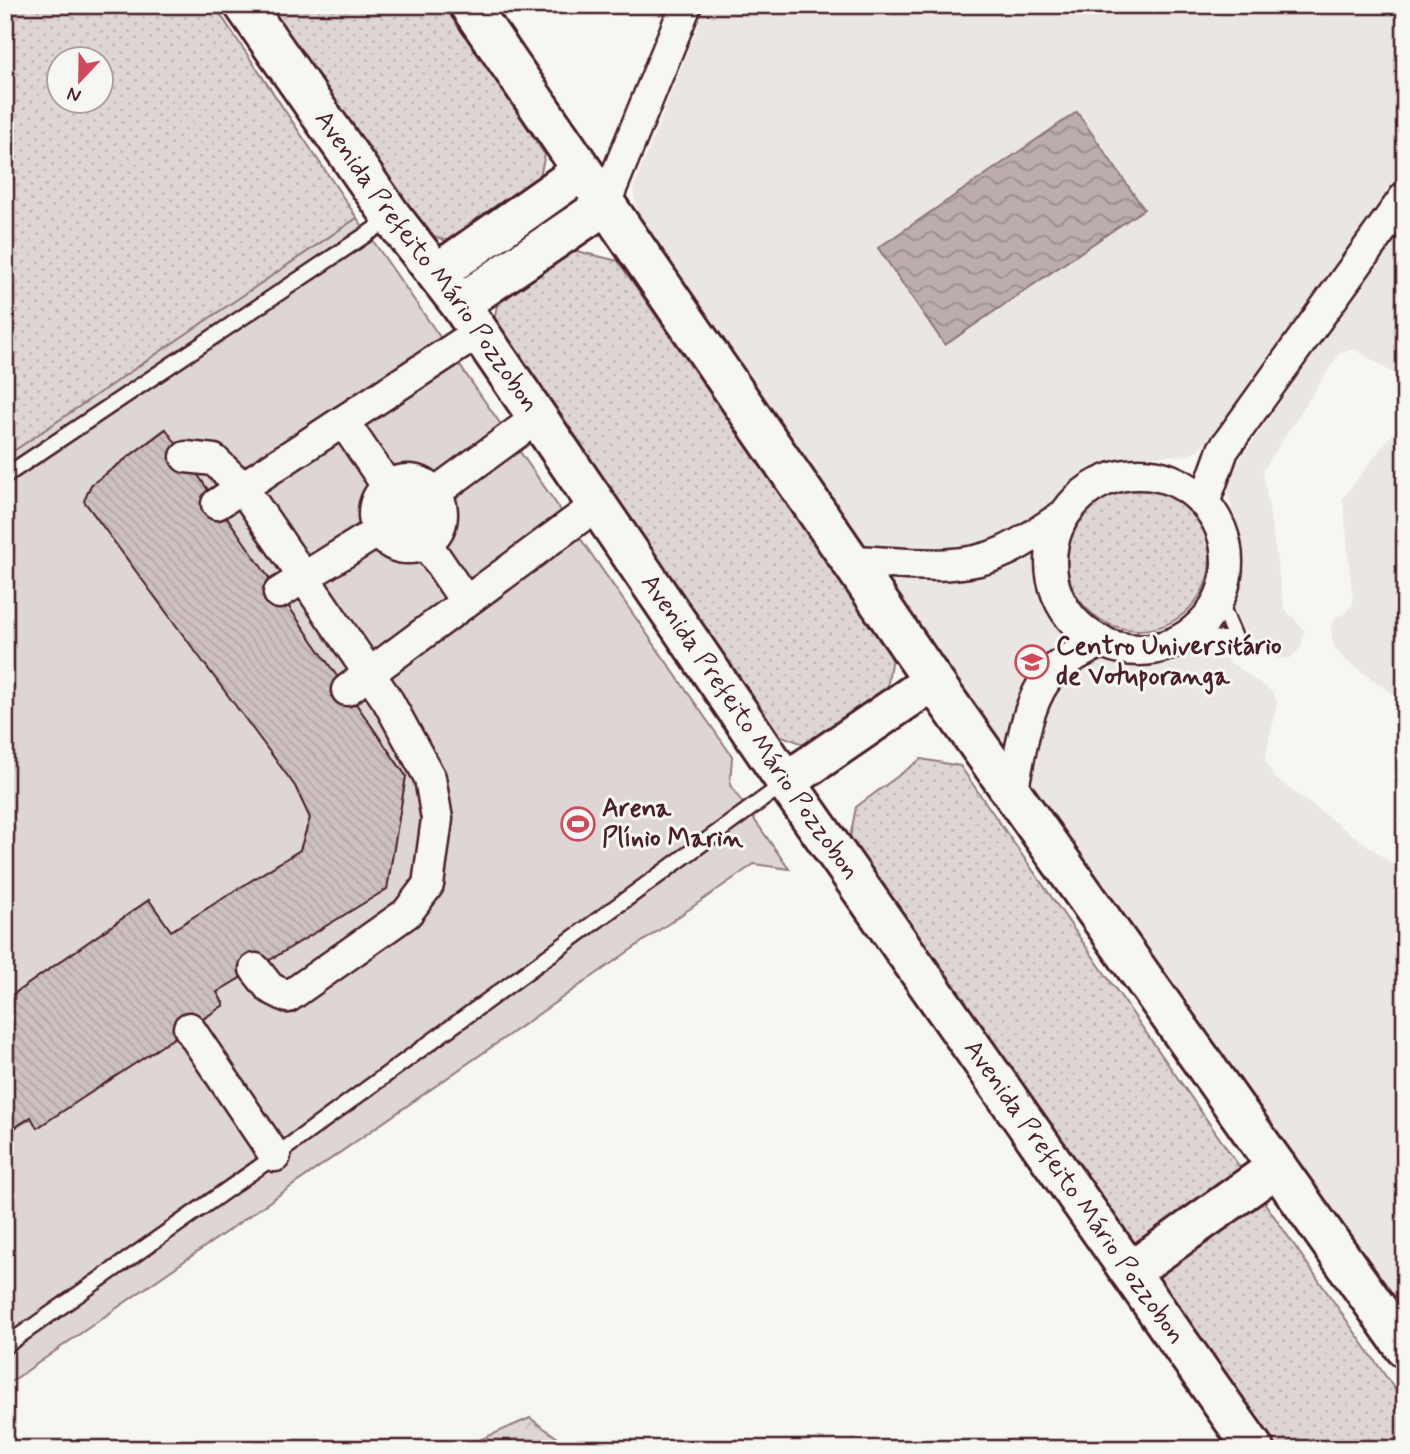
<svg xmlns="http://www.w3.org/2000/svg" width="1410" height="1454" viewBox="0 0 1410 1454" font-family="Mynerve,sans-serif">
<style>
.built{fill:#e9e6e3}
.grass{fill:url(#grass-dots);stroke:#947a80;stroke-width:2;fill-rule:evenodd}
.forest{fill:url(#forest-crowns);stroke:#947a80;stroke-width:2}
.park{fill:#ddd6d5;stroke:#947a80;stroke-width:2}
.water{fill:url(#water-waves);stroke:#8e747a;stroke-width:2}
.building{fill:url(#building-back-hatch);stroke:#4a1f2b;stroke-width:2}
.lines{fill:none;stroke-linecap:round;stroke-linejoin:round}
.lane-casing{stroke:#4a1f2b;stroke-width:19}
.street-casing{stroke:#4a1f2b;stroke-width:35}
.secondary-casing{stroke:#4a1f2b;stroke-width:44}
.lane{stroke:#f6f6f2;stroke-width:14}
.street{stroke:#f6f6f2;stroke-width:30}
.secondary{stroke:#f6f6f2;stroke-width:38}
.labels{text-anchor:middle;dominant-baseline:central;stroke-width:6;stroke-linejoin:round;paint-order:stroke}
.street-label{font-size:26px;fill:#4a1f2b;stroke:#f6f6f2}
.poi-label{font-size:26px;font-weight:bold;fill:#4a1f2b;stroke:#f6f6f2;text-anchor:start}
</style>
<defs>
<pattern id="grass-dots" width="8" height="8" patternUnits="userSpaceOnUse" patternTransform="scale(1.75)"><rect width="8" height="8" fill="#ddd6d5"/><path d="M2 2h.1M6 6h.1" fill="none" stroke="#bfb7b7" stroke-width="1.8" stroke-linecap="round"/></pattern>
<pattern id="forest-crowns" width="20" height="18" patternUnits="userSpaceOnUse" patternTransform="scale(1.75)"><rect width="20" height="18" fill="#ddd6d5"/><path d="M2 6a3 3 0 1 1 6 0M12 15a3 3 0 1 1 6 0" fill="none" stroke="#bfb7b7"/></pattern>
<pattern id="water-waves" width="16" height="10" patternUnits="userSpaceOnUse" patternTransform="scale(1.75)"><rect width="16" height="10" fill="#bbadae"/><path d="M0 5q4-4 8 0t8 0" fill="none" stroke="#9a8c8e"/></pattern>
<pattern id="building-back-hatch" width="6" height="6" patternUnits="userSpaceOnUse" patternTransform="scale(1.75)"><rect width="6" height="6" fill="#ccc1c0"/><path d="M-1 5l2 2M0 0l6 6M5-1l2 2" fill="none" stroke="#b1a5a5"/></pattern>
</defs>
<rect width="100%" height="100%" fill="#f6f6f2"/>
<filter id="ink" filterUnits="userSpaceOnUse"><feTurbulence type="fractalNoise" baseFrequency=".0143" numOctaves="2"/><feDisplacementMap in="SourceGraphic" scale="14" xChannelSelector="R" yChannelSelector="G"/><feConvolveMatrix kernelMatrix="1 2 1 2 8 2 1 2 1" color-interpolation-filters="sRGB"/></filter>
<g filter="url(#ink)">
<!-- built -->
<path class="built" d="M706 5H1405V172L1209 440 1190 455 1121 457 1100 463 1080 474 1063 488 1040 527 1035 571 1050 614 1081 646 1101 657 1144 664 1164 661 1194 648 1222 656 1273 693 1277 701 1265 759 1273 777 1405 873V1319L641 231 633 189Z
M1405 223V381L1355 349 1340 352 1263 470 1284 608 1304 630 1301 648 1290 658 1279 659 1238 626 1234 611 1242 576 1243 555 1227 489 1232 471Z
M1405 417V702L1344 659 1334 647 1331 627 1337 616 1343 615 1353 604 1343 498Z"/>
<!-- grass -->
<path class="grass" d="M5 5H214L357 218 5 457ZM60 60H102V102H60Z
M266 5H447L545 155 537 188 454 244 417 229Z
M568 249 618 261 892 656 886 696 806 745 771 732 492 331 499 295Z
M1066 558a72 72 0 1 1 144 0a72 72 0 1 1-144 0Z
M921 759 960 766 1405 1404V1449H1269L848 848 856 807Z"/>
<!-- forest -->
<path class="forest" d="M530 1418 573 1449H459Z"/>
<!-- park -->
<path class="park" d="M357 218 732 756 730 785 789 869 754 864 5 1386V1134L207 1017 224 1005 217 992 387 889 406 776 165 429 91 485 295 786 310 818 300 850 171 931 149 900 5 1000V457Z"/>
<!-- water -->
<path class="water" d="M1077 112 1144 209 945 345 878 248Z"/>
<!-- building -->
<path class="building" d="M166 429 406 776 387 889 217 992 224 1005 37 1128 31 1117 5 1134V1000L149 900 171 931 300 850 310 818 295 786 84 501 91 485Z"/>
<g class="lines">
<defs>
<path id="lane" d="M5 476 391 218
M1185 636 1236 640 1218 598
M5 1346 275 1156 785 783"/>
<path id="street" d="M604 206 686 5
M343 421 466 602
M186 457 214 460 242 487 388 701 430 778 437 819 428 885 407 913 288 997 270 988 255 969
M1051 562a88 88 0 1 1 176 0a88 88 0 1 1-176 0Z
M374 514a34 34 0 1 1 68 0a34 34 0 1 1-68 0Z
M1204 503 1223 450 1405 197
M217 504 479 332
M851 561C898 562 958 573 1003 552 1024 543 1044 528 1064 515
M279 593 406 514 537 418
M347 690 597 505
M1012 792C1021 754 1025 698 1055 669 1067 658 1087 650 1102 641
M189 1028 275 1156"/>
<g id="secondary">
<path id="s1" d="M244 5 392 217 460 304 786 782 1254 1449"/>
<path d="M469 5 933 681 1405 1348"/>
<path d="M437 273 582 171"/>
<path d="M460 304 604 206"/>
<path d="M786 782 933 681"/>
<path d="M1130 1272 1277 1167"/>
</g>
</defs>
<!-- lane casing -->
<use href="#lane" class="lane-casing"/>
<!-- street casing -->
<use href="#street" class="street-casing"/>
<!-- secondary casing -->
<use href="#secondary" class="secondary-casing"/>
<!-- lane -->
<use href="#lane" class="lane"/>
<!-- street -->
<use href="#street" class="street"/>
<!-- secondary -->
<use href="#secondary" class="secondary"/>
</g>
</g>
<!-- icons -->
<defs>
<symbol id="university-ring" viewBox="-11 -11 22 22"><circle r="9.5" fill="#f6f6f2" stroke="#d1495b" stroke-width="1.5"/><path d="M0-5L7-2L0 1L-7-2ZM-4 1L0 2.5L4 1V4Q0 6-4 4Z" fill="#d1495b"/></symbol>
<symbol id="stadium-ring" viewBox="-11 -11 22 22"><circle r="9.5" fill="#f6f6f2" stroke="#d1495b" stroke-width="1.5"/><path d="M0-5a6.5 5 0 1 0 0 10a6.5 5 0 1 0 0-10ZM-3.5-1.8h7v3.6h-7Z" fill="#d1495b"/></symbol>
</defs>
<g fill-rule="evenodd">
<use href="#university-ring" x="1013" y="643" width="38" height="38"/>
<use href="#stadium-ring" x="559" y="805" width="38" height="38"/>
</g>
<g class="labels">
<!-- street labels -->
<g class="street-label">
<text stroke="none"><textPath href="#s1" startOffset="315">Avenida Prefeito Mário Pozzobon</textPath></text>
<text stroke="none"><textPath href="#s1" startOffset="882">Avenida Prefeito Mário Pozzobon</textPath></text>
<text stroke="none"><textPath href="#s1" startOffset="1449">Avenida Prefeito Mário Pozzobon</textPath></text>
</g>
<!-- poi labels -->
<g class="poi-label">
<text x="1056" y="647">Centro Universitário<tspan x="1056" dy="30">de Votuporanga</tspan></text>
<text x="602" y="809">Arena<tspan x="602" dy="30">Plínio Marin</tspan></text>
</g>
</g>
<!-- margin -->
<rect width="1410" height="1454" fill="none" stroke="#f6f6f2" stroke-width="28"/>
<rect x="14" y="14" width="1382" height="1426" fill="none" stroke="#4a1f2b" stroke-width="2.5" filter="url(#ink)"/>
<!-- north arrow -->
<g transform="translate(80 80) rotate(202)"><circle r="33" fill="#f6f6f2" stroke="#b1a0a2" stroke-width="2"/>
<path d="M0-5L12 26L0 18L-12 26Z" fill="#d1495b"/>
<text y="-10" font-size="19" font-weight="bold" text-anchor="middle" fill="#4a1f2b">N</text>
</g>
</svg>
